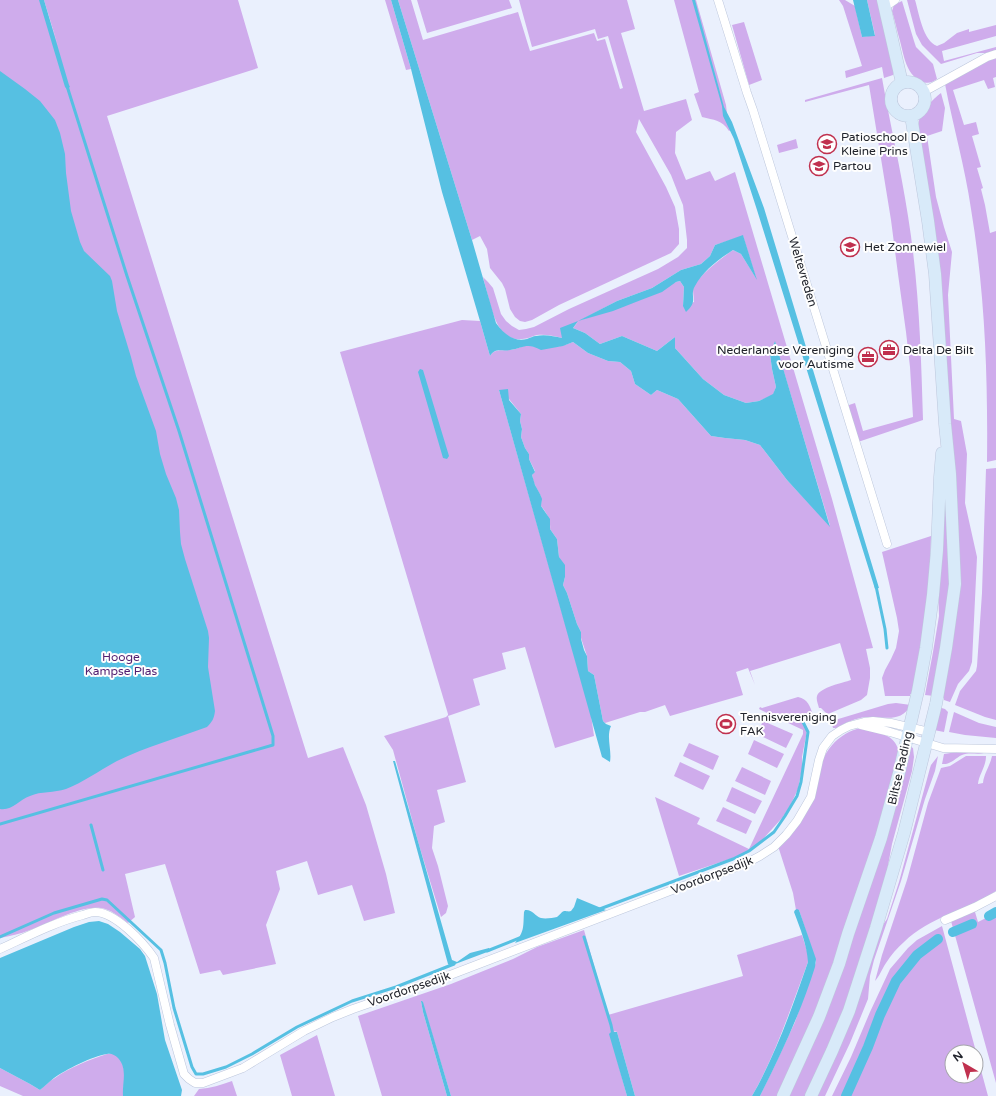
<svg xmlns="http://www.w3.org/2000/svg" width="996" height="1096" viewBox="0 0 996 1096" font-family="'Varela Round',sans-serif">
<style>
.green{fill:#cfacec;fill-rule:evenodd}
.water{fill:#56c0e2}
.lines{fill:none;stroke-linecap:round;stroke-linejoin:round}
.stream{stroke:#56c0e2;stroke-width:3}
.canal{stroke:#56c0e2;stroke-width:10}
.street-casing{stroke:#bdc7dc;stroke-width:9}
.secondary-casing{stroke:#bdc7dc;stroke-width:13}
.street{stroke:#fff;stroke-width:8}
.secondary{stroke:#d8eaf9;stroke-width:12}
.labels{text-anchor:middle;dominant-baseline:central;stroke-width:4;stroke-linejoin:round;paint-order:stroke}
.poi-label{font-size:12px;fill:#20232b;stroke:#fefefe;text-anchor:start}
.street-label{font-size:12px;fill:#20232b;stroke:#fefefe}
.park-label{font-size:12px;fill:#511e70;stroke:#fefefe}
</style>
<rect width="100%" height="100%" fill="#eaf0fd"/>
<!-- green -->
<path class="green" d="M0 0H43L58 46 44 0H238L258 68 107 116 308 758 343 747 366 805 386 874 395 913 364 921 352 885 318 895 307 861 276 871 280 889 266 925 276 964 223 975 220 970 200 974 165 864 125 874 135 917 128 923C120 917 110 909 101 908 80 905 50 923 30 930 20 934 10 936 0 938Z
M385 0H391L411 69 406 70Z
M398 0H411L423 40 518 12 530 51 594 33 597 41 605 39 620 89 623 88 608 36 598 39 595 29 532 47 519 0H627L635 29 621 33 644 111 686 99 692 120 676 132 675 153 686 180 710 171 715 181 735 172 832 499 873 648 866 649 870 668V678L867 695 861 700 828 714 825 712 821 708H819C818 704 816 700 817 696 820 687 843 683 851 680L840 643 750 671 755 685 748 668 736 672 743 695 670 716 665 705 645 712H640L605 723 603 721 594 675 588 671 587 656 581 638V632L577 624 567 593 563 585 565 577 559 557 557 539 550 529C551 521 547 513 541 506 542 494 539 494 535 485 533 482 533 478 532 475L535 471 529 459V454L525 448 521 437 522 429 520 421 521 414 509 399 499 390 591 715 594 736 555 748 525 647 502 653 506 669 473 679 480 705 448 716 466 782 437 790 445 822 434 826 432 848 438 866 448 906 446 913 441 917 419 845 393 750 384 736 446 717 448 715V714L340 352 462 320 480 321 490 356C495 348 501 351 509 350 516 350 523 345 530 345 532 346 534 347 536 347 548 348 562 347 573 342L588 353 608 361 620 362 631 371 635 384 651 395 657 390 678 399 711 436 725 438 745 440 760 445 787 480 830 526 775 342 770 354 772 369 776 387 773 395 759 401 746 403 724 395 703 379 675 348V337L657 351 622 336 600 344 585 333 573 328 578 322 562 338C554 336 545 334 537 335 532 336 528 339 522 339 501 341 495 320 490 304 488 295 485 286 483 277L488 282 493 288 501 314 506 321 512 326 519 330 526 329 534 327 569 309 658 269 678 257 687 248V240L683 205 678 193 671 175 639 119 636 132 666 187 675 207 679 229V244L671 253 559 305 532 320 525 322 520 321 515 317 510 309 505 289 502 283 490 268 487 249 480 236 472 240ZM743 236 756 278 741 254 733 250C723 257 695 278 693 289 693 293 694 298 694 302L683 306 684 287 680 281 676 282 581 320 617 301 652 288 681 270 701 264 710 256 715 245Z
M417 0H509L512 8 427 33Z
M674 0H696L726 105 727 114 733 129 729 131C722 120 714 120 702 117L694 94 699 92Z
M839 0H845L855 6 862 37 875 35 867 0H878L894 70 893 75 884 78 882 67 846 78 845 71 862 66 843 6Z
M907 0H915C919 13 923 41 937 46L944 43 957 33 969 29V32L996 25V36L942 51 944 61 996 47V50L986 53H977L941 64 922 45 916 34Z
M902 1 914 41 916 47 933 64 937 79C932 83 927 84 920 81 906 73 904 56 900 41 897 31 895 21 892 11L894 5Z
M744 22 762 80 749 85 732 25Z
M996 57V77L993 78 995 87 988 89 984 80 953 90 964 125 976 122 979 134 972 136 981 167 977 168 983 188 981 189 985 205 990 233 996 231V460L987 462C988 377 985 293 971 209 965 167 953 126 945 84L970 68Z
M882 78C890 124 901 170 908 216 919 284 921 352 923 420L858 442 846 406 855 403 863 431 913 417 910 367 906 332 898 274 891 220 869 85 805 102V100Z
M941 93 945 108 942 131 927 136 936 197 944 227 952 252 948 295 954 419 961 421 967 454 965 503 977 557 972 662 969 671 958 684 950 702 944 700V698L940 697 957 607 919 137C919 132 918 126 919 121 920 112 934 98 941 93Z
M796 139 798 148 779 153 777 145Z
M996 468V720L985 717 955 705 960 691 976 671 977 666 982 593 986 469Z
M943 476 952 582 934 696 925 695 933 652 939 616 938 586Z
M931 536 929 601 913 694H910V696H885L882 678 885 670 891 659 896 648 899 631 897 618 882 552Z
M798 697C808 699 810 706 813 715L802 719 807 731 802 757V769L798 789 791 804 783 817 761 841 751 850 739 856 679 876 655 797 700 818 697 824 749 849 803 734V730L759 709 760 707 762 708Z
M896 703 911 705C900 724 884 716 866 717 856 718 845 723 837 728H833L832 724 835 720 888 704Z
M938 707 945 709 948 712 944 732 934 730Z
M954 712 979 723 996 727V738L965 735 949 732Z
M763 721 793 734 786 748 757 734Z
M860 728C876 732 895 733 899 752L885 813 828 979 799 1051 777 1096H760L775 1065 795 1022 816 962 799 910H796L793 893 778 846C784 839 798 826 802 819 818 784 816 740 860 728Z
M754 740 784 754 777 768 748 754Z
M689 743 719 756 713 770 683 756Z
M911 747 913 748 914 757 912 771 892 844 884 887 860 969 807 1096H789L816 1037 826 1012Z
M957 752H984V753C978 755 969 752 962 755 955 758 951 765 942 764L944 754Z
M938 756 935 771 925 799 901 881 874 960 870 976 868 999 850 1043 825 1096H815L878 932 887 919 899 882 930 768 931 765Z
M966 756H986C986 767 979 774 978 784L983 783C984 773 990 766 992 756H996V891C967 910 929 917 904 942 897 948 891 955 886 963 882 969 879 977 875 981L882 955 907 880 928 803 941 768 950 766Z
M680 762 710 776 703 790 674 776Z
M742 767 771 781 765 795 735 781Z
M732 787 762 801 755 814 726 801Z
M723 807 752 821 746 834 716 821Z
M972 912H975L978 922 996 913V1083L951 921Z
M942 926 988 1096H832L851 1057 870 1012 890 969 908 948 917 940ZM952 1052H976V1076H952Z
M584 930 608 1015 743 976 737 955 802 935 808 954V962C791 1007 776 1054 752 1096H635L617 1032C614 1031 612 1032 610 1034L627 1096H451L422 1001H421L423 1012 447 1096H382L358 1016 451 984 513 959 537 947Z
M317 1035 335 1096H292L280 1055Z
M107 1054C109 1054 112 1054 114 1054 123 1057 125 1072 125 1080 124 1085 123 1090 123 1096H23L0 1086V1068L30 1084 40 1090C45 1086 49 1081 55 1078 70 1067 89 1060 107 1054Z
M232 1081 237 1096H194L199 1089C211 1088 221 1085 232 1081Z"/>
<!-- water -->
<path class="water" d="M39 0H44L69 85 70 87 67 89 65 87Z
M391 0H398L472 240 496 323C504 334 513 342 527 339 530 338 533 336 536 336 544 334 554 336 562 338L560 328 578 321 617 301 652 288 681 270 701 264 710 256 715 245 743 235 757 280 741 254 733 250C719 259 703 271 695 286 689 296 699 301 686 312L683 306 684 287 680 281 676 282 662 292 641 300 613 311 578 321 573 328 585 333 600 344 622 336 657 351 675 337V348L703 379 724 395 746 403 759 401 773 394 776 387 772 369 770 354 775 341 830 527 787 480 760 445 745 440 725 438 711 436 678 399 657 390 651 395 635 384 631 371 620 362 608 361 588 353 573 342 563 346 541 350C527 342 523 348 510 350 501 352 496 347 490 356L480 321 442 192 411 69Z
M692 0H695L724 107 732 122 764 208 879 588 875 589 757 210 734 139 723 116 722 106Z
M853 0H867L875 36 862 37Z
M0 71 25 89 40 101 55 120 60 133 65 154 66 173 71 211 80 242 84 251 110 276 112 281 117 311 131 357 136 376 156 431 160 454 166 474 176 498 179 510 180 532 181 544 185 559 208 631 209 638 208 667 215 711C214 719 212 722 207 727 177 738 146 747 117 761 100 770 84 782 66 789 54 793 41 791 30 796 19 800 12 811 0 809Z
M420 369 423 370 449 456 447 459 443 458 418 372Z
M508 389 509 400 521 414 520 421 522 429 521 437 525 448 529 454V459L535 472 532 475 535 485 540 494 542 499 541 506 550 519V529L557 539 559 557 565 565V577L563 585 567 593 577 624 581 632V639L584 650 587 656 588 671 594 675 603 721 606 724 611 726C606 737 612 750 610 762L602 757 499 390Z
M393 761H395L452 960 457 962 470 953 489 948 490 951 450 966 448 964Z
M577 898 606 910 515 943C525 931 523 926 524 912L525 910C532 909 535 916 541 918 545 919 553 918 557 917 560 915 561 912 564 911 567 911 569 912 571 911L574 907Z
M797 909 799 910 816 959 815 967C801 1012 781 1054 760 1096H752C776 1054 792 1008 808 962 807 945 800 928 794 912L795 910Z
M99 921 108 924 120 932 140 949 145 956 157 994 165 1040 182 1090 181 1096H123C122 1083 128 1069 118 1058 115 1055 111 1053 107 1054 93 1056 65 1070 54 1078 49 1082 45 1086 40 1090L30 1084 0 1068V958L74 927 89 922Z
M422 1001 423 1002 451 1096H447L423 1012 421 1001Z
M611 1032H617L635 1096H627L609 1034Z"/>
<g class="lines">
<!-- stream -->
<path class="stream" d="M876 586 885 629 887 648
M0 824 273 745V736L179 431 127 276 67 86
M91 825 103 870
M597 910 733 859 749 851 774 832 785 816 797 796 801 782 808 732 802 720
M0 937 54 913 102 899 107 900 161 950 165 963 174 1008 192 1067 196 1074H203L226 1067 252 1054 297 1027 352 1001 396 987 454 964
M584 937 611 1025 613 1035
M487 951 522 937"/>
<!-- canal -->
<path class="canal" d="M989 916 996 912
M953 932 972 924
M846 1096 868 1047 880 1015 896 981 917 955 938 939"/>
<defs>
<path id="street" d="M718 0 747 93 753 110 887 544
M885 7 895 0
M922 90 929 89 987 57 996 54
M861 725 890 732 943 748 996 749
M945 920 975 907 996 896
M0 949C26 937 55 922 83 915 86 914 91 912 95 912 115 912 143 942 154 958L170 1025 184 1074 189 1079 195 1083H203L243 1068 304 1031 333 1017 353 1009 445 977 675 889 745 864 760 856 774 847 786 835 797 821 811 797 819 760 823 748 832 736 841 730 849 726 864 722 873 721 891 723 929 732"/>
<path id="secondary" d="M883 0 902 83
M891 99a17 17 0 1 1 34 0a17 17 0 1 1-34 0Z
M783 1096 819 1017 839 964 848 934 881 838 899 773 918 691 926 648 933 595 937 550 940 477 942 453
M811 1096 832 1051 849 1011 876 928 904 833 936 704 946 648 955 584 950 474 945 424 935 274 928 221 911 116"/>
</defs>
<!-- street casing -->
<use href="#street" class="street-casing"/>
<!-- secondary casing -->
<use href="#secondary" class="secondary-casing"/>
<!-- street -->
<use href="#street" class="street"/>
<!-- secondary -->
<use href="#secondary" class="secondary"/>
</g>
<!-- icons -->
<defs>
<symbol id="school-ring" viewBox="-11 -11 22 22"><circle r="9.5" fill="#fefefe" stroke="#c0304e" stroke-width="1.5"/><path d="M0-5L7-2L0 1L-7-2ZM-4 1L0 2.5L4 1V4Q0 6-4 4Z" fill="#c0304e"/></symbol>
<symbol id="office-ring" viewBox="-11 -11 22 22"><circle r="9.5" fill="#fefefe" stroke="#c0304e" stroke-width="1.5"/><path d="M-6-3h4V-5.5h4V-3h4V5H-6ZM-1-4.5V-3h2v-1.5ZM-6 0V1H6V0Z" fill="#c0304e"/></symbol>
<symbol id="stadium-ring" viewBox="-11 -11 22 22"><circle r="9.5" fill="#fefefe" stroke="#c0304e" stroke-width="1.5"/><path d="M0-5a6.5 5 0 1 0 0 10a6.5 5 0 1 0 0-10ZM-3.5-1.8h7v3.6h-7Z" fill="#c0304e"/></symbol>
</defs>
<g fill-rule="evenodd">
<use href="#school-ring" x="816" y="133" width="22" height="22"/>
<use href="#school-ring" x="808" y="155" width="22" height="22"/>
<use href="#school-ring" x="839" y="236" width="22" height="22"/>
<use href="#office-ring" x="878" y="339" width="22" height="22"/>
<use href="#office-ring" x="857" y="346" width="22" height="22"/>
<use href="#stadium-ring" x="715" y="713" width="22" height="22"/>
</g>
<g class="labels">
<!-- poi labels -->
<g class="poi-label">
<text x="841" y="137">Patioschool De<tspan x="841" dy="14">Kleine Prins</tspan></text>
<text x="833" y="166">Partou</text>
<text x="864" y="247">Het Zonnewiel</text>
<text x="854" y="350" text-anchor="end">Nederlandse Vereniging<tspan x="854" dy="14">voor Autisme</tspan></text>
<text x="903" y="350">Delta De Bilt</text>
<text x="740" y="717">Tennisvereniging<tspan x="740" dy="14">FAK</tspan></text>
</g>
<!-- street labels -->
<g class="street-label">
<text transform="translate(803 272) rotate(73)">Weltevreden</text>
<text transform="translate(900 768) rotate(-77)">Biltse Rading</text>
<text transform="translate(712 875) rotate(-21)">Voordorpsedijk</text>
<text transform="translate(409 989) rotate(-19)">Voordorpsedijk</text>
</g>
<!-- park labels -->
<g class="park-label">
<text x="121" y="657">Hooge<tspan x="121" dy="14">Kampse Plas</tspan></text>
</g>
</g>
<!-- north arrow -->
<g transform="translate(964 1064) rotate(322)"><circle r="19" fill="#fefefe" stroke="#a5a6aa"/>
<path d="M0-3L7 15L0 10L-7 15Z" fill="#c0304e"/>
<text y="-6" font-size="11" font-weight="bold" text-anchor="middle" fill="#20232b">N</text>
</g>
</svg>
